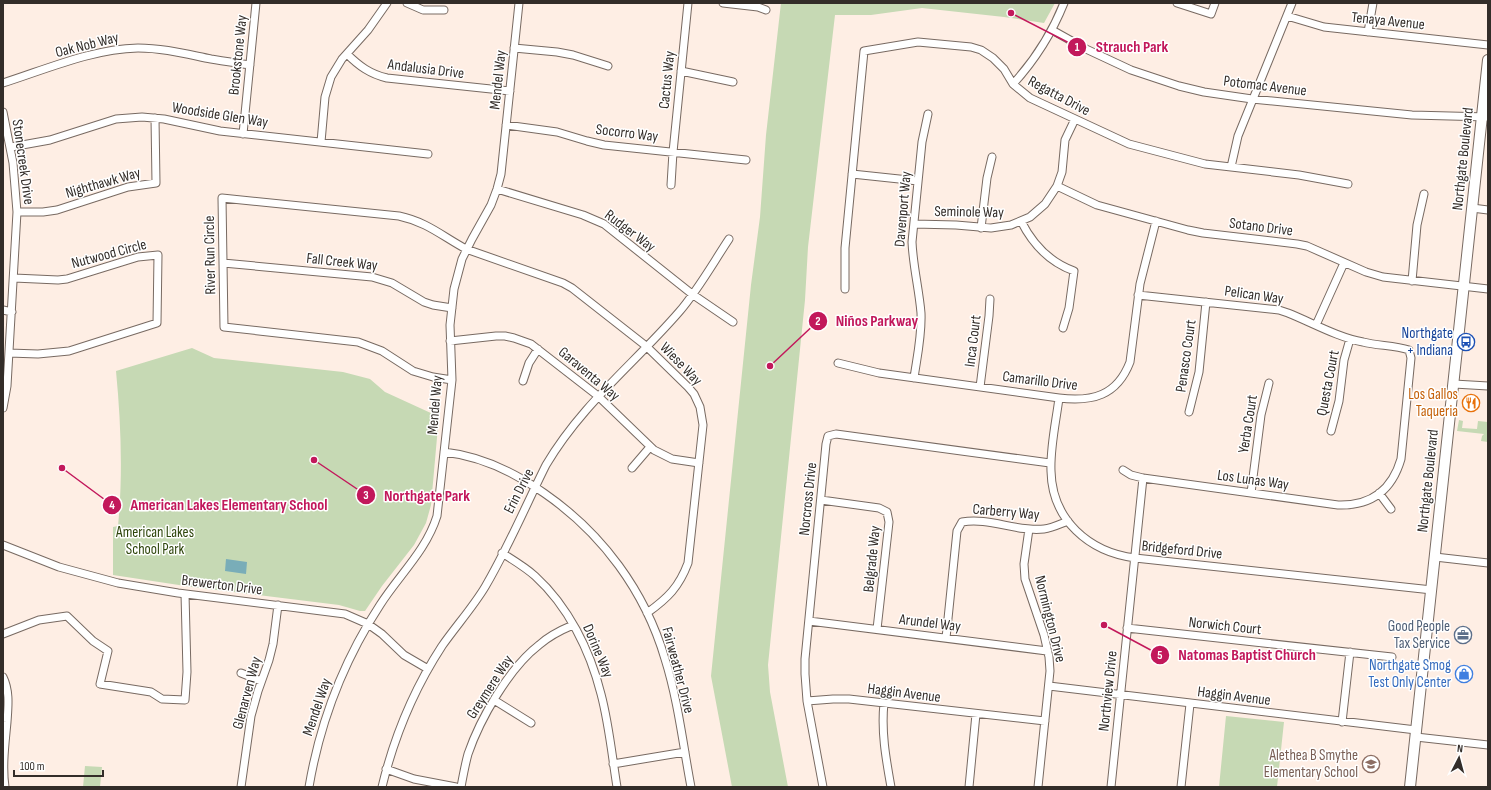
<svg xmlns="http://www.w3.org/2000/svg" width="1491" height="790" viewBox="0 0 1491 790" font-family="'Sofia Sans Condensed',sans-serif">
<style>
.green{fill:#c6d9b4}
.water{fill:#79adb8}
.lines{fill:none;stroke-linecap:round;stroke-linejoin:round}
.street-casing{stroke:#786a62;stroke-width:9}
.secondary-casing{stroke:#786a62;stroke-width:12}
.street{stroke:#fff;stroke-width:7}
.secondary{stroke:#fff;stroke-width:10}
.labels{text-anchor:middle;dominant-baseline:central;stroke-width:3;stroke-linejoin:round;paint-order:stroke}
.street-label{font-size:15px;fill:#332d29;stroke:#fff}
.transit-label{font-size:15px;fill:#164399;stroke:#fff;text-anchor:end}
.food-label{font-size:15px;fill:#c56008;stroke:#fff;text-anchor:end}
.park-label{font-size:15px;fill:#2e450b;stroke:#fff}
.service-label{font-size:15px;fill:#4e5e75;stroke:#fff;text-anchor:end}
.shop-label{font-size:15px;fill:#366cbe;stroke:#fff;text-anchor:end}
.education-label{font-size:15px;fill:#785e54;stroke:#fff;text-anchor:end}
.leader{fill:none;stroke:#c2185b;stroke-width:1.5}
.callout-dot{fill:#c2185b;stroke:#fff;stroke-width:1.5}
.mark-label{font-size:12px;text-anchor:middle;font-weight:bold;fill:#fff}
.callout-label{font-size:16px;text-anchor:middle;font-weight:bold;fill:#c2185b;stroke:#fff;stroke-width:3;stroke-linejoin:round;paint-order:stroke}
</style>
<rect width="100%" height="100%" fill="#feeee4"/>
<!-- green -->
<path class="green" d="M781 3H1055L1044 23 1004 17 922 8 871 15H835L808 247 805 300 768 665 770 692 788 787H732L711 676 751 285 760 217 766 135Z
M192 348 214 358 343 372 370 379 385 392 433 414 439 415 431 505 426 523 414 545 382 586 365 611H360L339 605 192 587 113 575V527L118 526C123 475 121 423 116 371Z
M1459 420 1463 421 1462 428 1477 429 1478 421 1488 422V442L1481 441 1482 436 1484 434 1457 431Z
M1226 716 1284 722 1277 787H1219Z
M85 766 102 767 100 787H83Z"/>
<!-- water -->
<path class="water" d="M226 559 247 562 246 574 225 571Z"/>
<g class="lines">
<defs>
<path id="street" d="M407 3 423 10H444
M723 3 758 7 766 10
M1177 3 1211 14 1215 3
M1287 16 1324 27 1488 45
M1052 30 1086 49 1131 70 1179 86 1204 92 1252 99 1412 115 1488 117
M1368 32 1373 3
M514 48 557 52 573 55 608 66
M347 54C359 66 370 74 387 78L510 91
M681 71 733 82
M3 83C47 69 92 49 138 48 163 48 186 54 211 59 223 61 237 63 250 65
M1013 84C1035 60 1052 33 1064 3
M3 112 13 163 17 212 7 386 3 408
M506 125 557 132 587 141 604 145 746 160
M243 134 256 3
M321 142 325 97 331 77 342 59 368 30 387 3
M11 147 50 140 116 119 142 117 164 119 220 131 428 154
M1231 167 1238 136 1292 3
M852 174 918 181
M671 185 673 152 688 3
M1057 186 1097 205 1188 230 1203 233 1297 244 1307 246 1366 272 1383 277 1488 289
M497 189 583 215 604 224 692 294 733 322
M1472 208 1488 210
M17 212H43L57 210 128 187 156 183 155 118
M1021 221C1033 245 1049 262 1074 271L1069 308 1063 328
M914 224 956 225 991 228 1011 225 1030 217 1045 204 1057 186 1062 172 1065 140 1075 119
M981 228 987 178 992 157
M223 263 372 277 392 283 424 302 433 305 452 308
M1412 281 1417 225 1424 194
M845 289V248L864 51 918 42 971 47 981 50 993 58 1004 69 1013 84 1030 98 1129 144 1205 164 1299 175 1348 184
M3 310 12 312
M1316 325 1344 263
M450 341 496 336H505L514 338 531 344 598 396 654 450 672 459 699 463
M9 353 38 354 69 351 157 323 158 255 138 257 67 279 58 280 14 278
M838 363 879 373 1059 398C1092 402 1117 396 1130 362L1140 284 1156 221
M914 378C917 357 922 335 921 313 919 289 913 266 912 242L922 142 928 114
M452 380 433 377 413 371 382 351 358 342 224 327 222 198 399 216C427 222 442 236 466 249L563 283 572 288 646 346 688 387 694 394 700 407 703 425 688 563C679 587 668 598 647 613
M523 381 529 363 538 349
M1454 384 1488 386
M980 387 989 316 990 299
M1059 398C1056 422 1050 447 1051 471 1052 520 1089 552 1135 558L1432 590
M1189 412 1199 372 1206 302
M1331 431 1339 401 1344 360 1350 339
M444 452C481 456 514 472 544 493 602 533 645 591 665 659 678 700 683 745 691 787
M632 468 650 447
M1123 470 1131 475 1143 478 1338 505C1371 506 1392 490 1401 459L1411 358 1409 350C1394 345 1378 346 1363 342 1337 337 1313 323 1288 313L1279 310 1138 295
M1251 493 1261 415 1269 383
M1379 493 1391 509
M821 500 879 508 887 512 889 522 877 629
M1029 529 1024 564 1025 579 1044 635 1049 657 1050 671 1038 787
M3 545 59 567 118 583 178 593 345 614 368 624 382 634 404 655 428 669
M502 553C513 560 525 567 535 576 568 606 590 650 601 694 609 724 612 756 617 787
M1435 557 1488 563
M809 621 1047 651
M1127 628 1392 657
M3 634 39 620 67 616 93 641 108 651 100 684 151 692 162 699 185 700 187 672 185 594
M946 638 957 531 962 522C989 517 1016 532 1044 529 1052 528 1060 524 1068 521
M241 673 261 681
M3 677C10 691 8 707 7 722 5 744 2 766 5 787
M1049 686 1416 730
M494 700 531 723
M807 701 833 699H849L1045 721
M884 703C881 732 886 759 891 787
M1342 722 1350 652
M1416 737 1488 745
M613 764 685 752
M386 769 414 779 456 787
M241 787 251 716 258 691 269 660 273 644 278 605
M309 787C320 722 344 660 380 605 399 575 426 551 437 516L452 380 450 325 454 289 462 259 472 239 491 205 497 189 501 174 519 3
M382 787C394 737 414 689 442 646 456 626 473 607 485 587 508 548 526 505 546 465 582 404 634 364 679 312 698 290 713 263 729 239
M461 787C463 776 465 765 468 754 480 719 509 668 539 645 549 636 561 630 573 625
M823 787 807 701 805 674V659L826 444 828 436 836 434 1050 463
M969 787 976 714
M1111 787 1143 478
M1181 787 1190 704"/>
<path id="secondary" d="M1410 787 1488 60"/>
</defs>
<!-- street casing -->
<use href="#street" class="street-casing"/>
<!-- secondary casing -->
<use href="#secondary" class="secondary-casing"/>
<!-- street -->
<use href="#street" class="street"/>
<!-- secondary -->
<use href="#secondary" class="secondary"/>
</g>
<!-- icons -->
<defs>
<symbol id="bus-ring" viewBox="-11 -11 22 22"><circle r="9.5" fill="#fff" stroke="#1a4fb4" stroke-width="1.5"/><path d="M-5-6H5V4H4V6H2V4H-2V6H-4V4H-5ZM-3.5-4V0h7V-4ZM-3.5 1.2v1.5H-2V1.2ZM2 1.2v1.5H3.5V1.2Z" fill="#1a4fb4"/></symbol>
<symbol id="restaurant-ring" viewBox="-11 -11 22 22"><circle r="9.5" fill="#fff" stroke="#e8710a" stroke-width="1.5"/><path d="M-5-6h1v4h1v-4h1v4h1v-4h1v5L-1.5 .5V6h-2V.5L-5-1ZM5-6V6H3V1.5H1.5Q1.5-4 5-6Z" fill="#e8710a"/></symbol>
<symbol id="office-ring" viewBox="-11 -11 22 22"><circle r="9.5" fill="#fff" stroke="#5c6f8a" stroke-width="1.5"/><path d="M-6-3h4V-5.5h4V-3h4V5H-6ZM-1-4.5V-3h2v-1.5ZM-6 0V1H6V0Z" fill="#5c6f8a"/></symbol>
<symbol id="shop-ring" viewBox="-11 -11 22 22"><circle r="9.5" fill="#fff" stroke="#3f7fe0" stroke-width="1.5"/><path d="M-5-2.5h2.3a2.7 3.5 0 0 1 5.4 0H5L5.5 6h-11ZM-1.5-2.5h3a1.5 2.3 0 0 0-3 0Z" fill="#3f7fe0"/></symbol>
<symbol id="school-ring" viewBox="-11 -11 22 22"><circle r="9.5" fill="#fff" stroke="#8d6e63" stroke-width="1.5"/><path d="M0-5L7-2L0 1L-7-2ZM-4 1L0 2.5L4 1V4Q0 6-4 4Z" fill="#8d6e63"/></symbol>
</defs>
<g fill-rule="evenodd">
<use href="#bus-ring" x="1456" y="332" width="20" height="20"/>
<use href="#restaurant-ring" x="1461" y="393" width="20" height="20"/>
<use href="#office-ring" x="1453" y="625" width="20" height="20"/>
<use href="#shop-ring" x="1454" y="664" width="20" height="20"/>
<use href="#school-ring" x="1361" y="754" width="20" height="20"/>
</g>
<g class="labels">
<!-- street labels -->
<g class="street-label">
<text transform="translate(1388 21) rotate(6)">Tenaya Avenue</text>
<text transform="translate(87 45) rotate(-14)">Oak Nob Way</text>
<text transform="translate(238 55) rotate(-84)">Brookstone Way</text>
<text transform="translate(426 69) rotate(7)">Andalusia Drive</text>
<text transform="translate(498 80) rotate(-84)">Mendel Way</text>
<text transform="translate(667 80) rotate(-84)">Cactus Way</text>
<text transform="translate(1265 86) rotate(7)">Potomac Avenue</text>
<text transform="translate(1059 96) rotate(28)">Regatta Drive</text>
<text transform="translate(220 115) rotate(9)">Woodside Glen Way</text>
<text transform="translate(627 133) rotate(7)">Socorro Way</text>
<text transform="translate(1463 159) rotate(-84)">Northgate Boulevard</text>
<text transform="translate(23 162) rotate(82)">Stonecreek Drive</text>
<text transform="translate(103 183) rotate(-16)">Nighthawk Way</text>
<text transform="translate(903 209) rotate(-85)">Davenport Way</text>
<text transform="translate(969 212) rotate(1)">Seminole Way</text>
<text transform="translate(1261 227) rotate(7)">Sotano Drive</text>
<text transform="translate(630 231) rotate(37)">Rudger Way</text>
<text transform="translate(109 254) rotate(-15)">Nutwood Circle</text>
<text transform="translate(210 255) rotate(-91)">River Run Circle</text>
<text transform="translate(342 262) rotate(6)">Fall Creek Way</text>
<text transform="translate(1254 295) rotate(8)">Pelican Way</text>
<text transform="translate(973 341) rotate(-83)">Inca Court</text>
<text transform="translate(1186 356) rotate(-82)">Penasco Court</text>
<text transform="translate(681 364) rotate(46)">Wiese Way</text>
<text transform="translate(589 374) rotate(40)">Garaventa Way</text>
<text transform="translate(1040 381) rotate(7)">Camarillo Drive</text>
<text transform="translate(1328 383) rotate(-79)">Questa Court</text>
<text transform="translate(435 405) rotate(-85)">Mendel Way</text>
<text transform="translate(1248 424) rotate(-81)">Yerba Court</text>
<text transform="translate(1253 480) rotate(8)">Los Lunas Way</text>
<text transform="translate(1428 481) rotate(-84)">Northgate Boulevard</text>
<text transform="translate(519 491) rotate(-63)">Erin Drive</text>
<text transform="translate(808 499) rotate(-84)">Norcross Drive</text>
<text transform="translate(1006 512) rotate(5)">Carberry Way</text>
<text transform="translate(1182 550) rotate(6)">Bridgeford Drive</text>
<text transform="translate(872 559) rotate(-84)">Belgrade Way</text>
<text transform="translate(222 585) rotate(7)">Brewerton Drive</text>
<text transform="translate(1050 619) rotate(76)">Normington Drive</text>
<text transform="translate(930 623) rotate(7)">Arundel Way</text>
<text transform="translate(1225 626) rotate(6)">Norwich Court</text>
<text transform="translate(598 651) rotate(67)">Dorine Way</text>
<text transform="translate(678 670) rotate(75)">Fairweather Drive</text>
<text transform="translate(490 687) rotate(-57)">Greymere Way</text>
<text transform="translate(1108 691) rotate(-84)">Northview Drive</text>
<text transform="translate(247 693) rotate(-75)">Glenarven Way</text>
<text transform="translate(904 693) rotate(7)">Haggin Avenue</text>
<text transform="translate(1234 696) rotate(7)">Haggin Avenue</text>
<text transform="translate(317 707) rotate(-71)">Mendel Way</text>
</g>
<!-- transit labels -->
<g class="transit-label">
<text x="1453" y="333">Northgate<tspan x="1453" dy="17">+ Indiana</tspan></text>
</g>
<!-- food labels -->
<g class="food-label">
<text x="1458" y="394">Los Gallos<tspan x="1458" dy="17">Taqueria</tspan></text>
</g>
<!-- park labels -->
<g class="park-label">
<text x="155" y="532">American Lakes<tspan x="155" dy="17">School Park</tspan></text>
</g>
<!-- service labels -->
<g class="service-label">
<text x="1450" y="626">Good People<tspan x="1450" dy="17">Tax Service</tspan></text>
</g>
<!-- shop labels -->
<g class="shop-label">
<text x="1451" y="665">Northgate Smog<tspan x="1451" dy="17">Test Only Center</tspan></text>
</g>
<!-- education labels -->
<g class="education-label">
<text x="1358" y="755">Alethea B Smythe<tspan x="1358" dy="17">Elementary School</tspan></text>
</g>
</g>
<!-- callouts -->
<path class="leader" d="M1011 13L1077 47M770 366L818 321M314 460L366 495M62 468L112 505M1104 625L1160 655"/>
<g class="callout-dot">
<circle cx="1011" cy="13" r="4"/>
<circle cx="770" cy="366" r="4"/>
<circle cx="314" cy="460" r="4"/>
<circle cx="62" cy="468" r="4"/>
<circle cx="1104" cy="625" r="4"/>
<circle cx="1077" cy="47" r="10"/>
<circle cx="818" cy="321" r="10"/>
<circle cx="366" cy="495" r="10"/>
<circle cx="112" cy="505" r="10"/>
<circle cx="1160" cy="655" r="10"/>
</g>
<g class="mark-label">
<text x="1077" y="51">1</text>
<text x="818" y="325">2</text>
<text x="366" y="499">3</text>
<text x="112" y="509">4</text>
<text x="1160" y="659">5</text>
</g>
<g class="callout-label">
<text x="1132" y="52">Strauch Park</text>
<text x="877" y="326">Niños Parkway</text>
<text x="427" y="501">Northgate Park</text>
<text x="229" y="510">American Lakes Elementary School</text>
<text x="1247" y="660">Natomas Baptist Church</text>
</g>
<!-- border -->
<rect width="1491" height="790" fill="none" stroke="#332d29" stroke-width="8"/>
<!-- north arrow -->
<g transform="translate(1459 758) rotate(6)" stroke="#ffffff" stroke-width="3" paint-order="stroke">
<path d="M0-3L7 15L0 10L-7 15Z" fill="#332d29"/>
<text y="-6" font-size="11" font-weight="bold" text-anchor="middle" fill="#332d29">N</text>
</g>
<!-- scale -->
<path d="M14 770v6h89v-6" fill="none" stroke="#332d29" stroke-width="2"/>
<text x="20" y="770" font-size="12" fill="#332d29" stroke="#ffffff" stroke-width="3" paint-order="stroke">100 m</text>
</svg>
